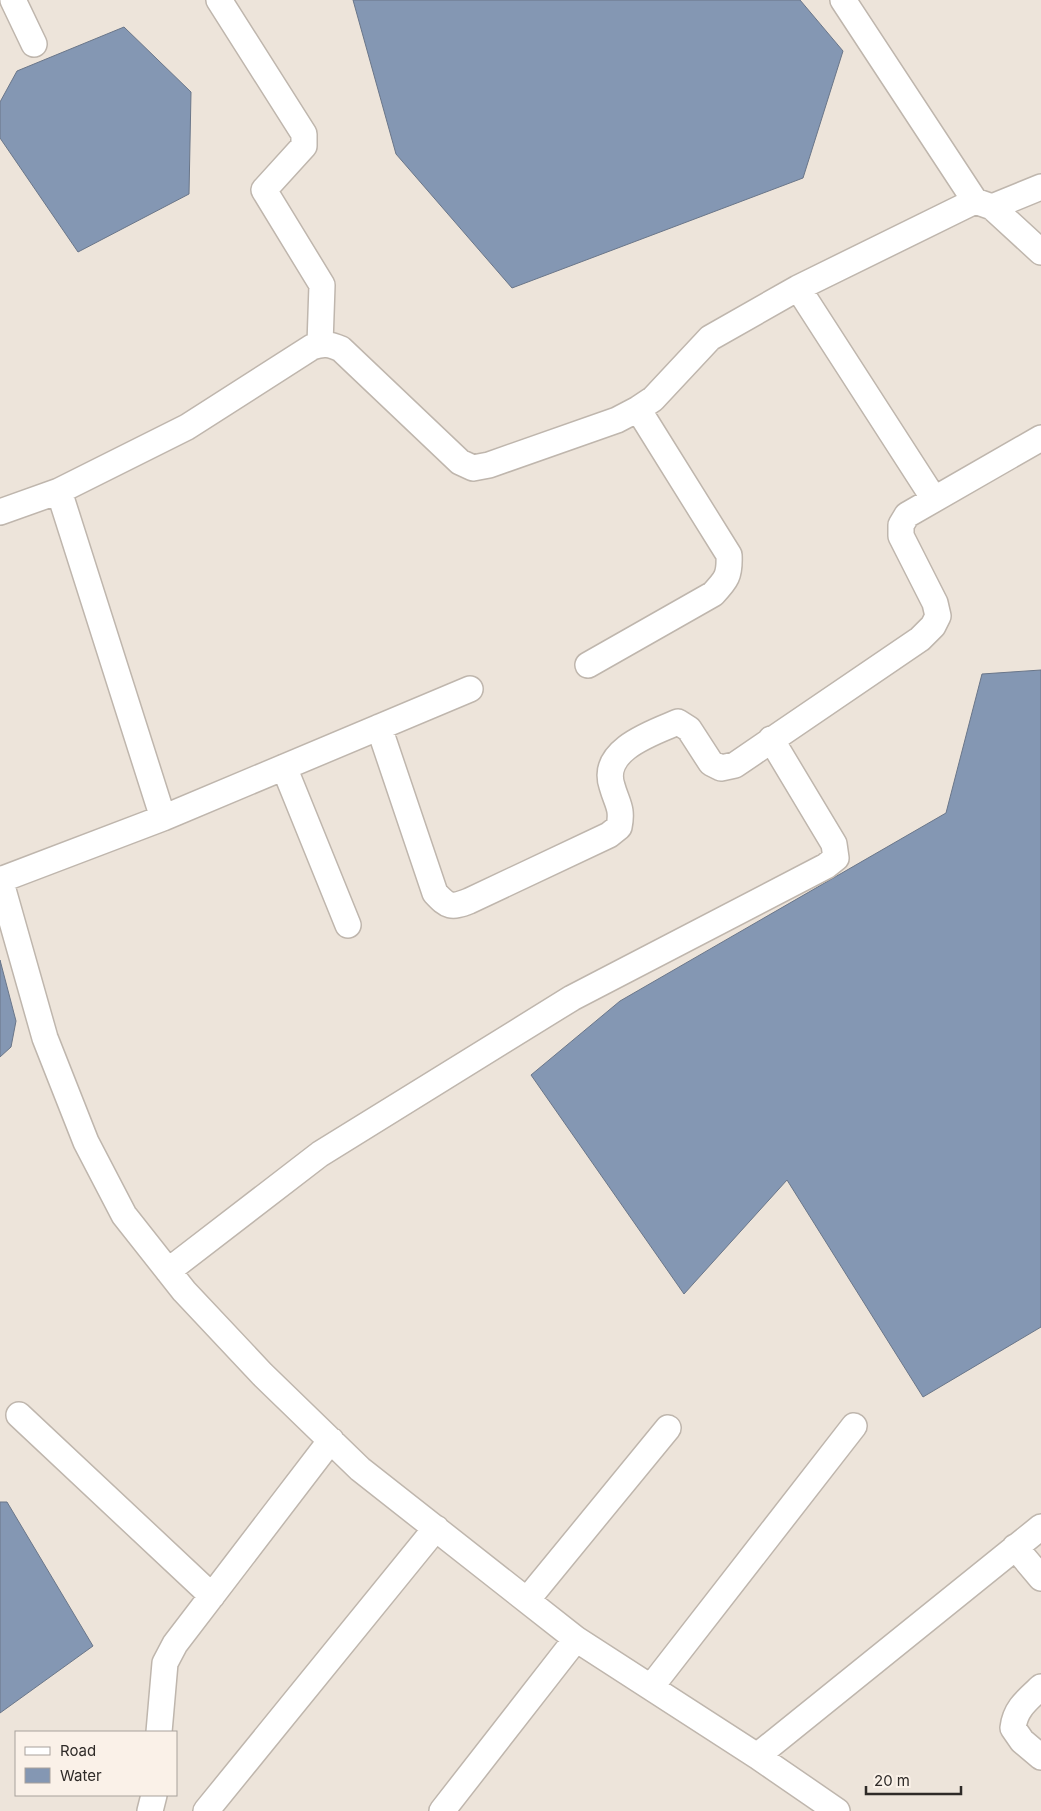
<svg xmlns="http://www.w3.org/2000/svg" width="1041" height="1811" viewBox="0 0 1041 1811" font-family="Inter,sans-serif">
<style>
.water{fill:#8497b3;stroke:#6a7689}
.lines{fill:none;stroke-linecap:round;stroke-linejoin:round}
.minor-casing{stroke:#bfb6ad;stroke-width:28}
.minor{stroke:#fff;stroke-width:25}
</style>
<rect width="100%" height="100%" fill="#ede4da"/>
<!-- water -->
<path class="water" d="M353 0H800L843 51 803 178 512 288 396 154Z
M124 27 191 92 189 194 78 252 0 138V102L17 71Z
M1041 670V1327L923 1397 787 1180 684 1294 531 1075 620 1001 946 813 982 674Z
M0 960 16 1021 11 1047 0 1057Z
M0 1502H7L93 1646 0 1713Z"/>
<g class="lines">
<defs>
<path id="minor" d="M13 0 34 44
M219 0 304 134V146L264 190 322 285 320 344
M843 0 975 201
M992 207 1041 187
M798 288 934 499
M59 491 163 818
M0 512 59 491 187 427 312 347C324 343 330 344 341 349L460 462 473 468 489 465 617 420 638 409 653 399 710 338 798 288 975 201 992 207 1041 252
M588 665 713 594C726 580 730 576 729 555L638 409
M379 727 435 893C448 907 451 908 469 901L609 835 619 827C623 808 617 804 612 786 600 750 652 733 678 722L689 729 711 763 721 768 735 765 920 639 933 626 938 616 935 603 901 536V525L907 515 1041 438
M284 767 348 925
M0 879 45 1038 86 1142 124 1215 184 1291 262 1374 360 1469 576 1639 757 1756 837 1811
M0 880 163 818 470 689
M168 1271 320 1154 572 998 826 866 836 858 834 844 771 739
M19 1415 212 1596
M1015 1547 1041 1578
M527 1600 668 1428
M651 1687 854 1426
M1041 1687C1027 1700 1015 1709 1013 1728L1022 1741 1041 1757
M159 1732 165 1663 175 1644 331 1440
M757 1756 1041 1527
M150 1811 154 1795
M206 1811 436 1528
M442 1811 576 1639"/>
</defs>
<!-- minor casing -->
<use href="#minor" class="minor-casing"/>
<!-- minor -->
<use href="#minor" class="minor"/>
</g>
<!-- legend -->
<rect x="15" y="1731" width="162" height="65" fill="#faf1e8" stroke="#a8a19b"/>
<rect x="25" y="1747" width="25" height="8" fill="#ffffff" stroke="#a8a19b"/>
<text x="60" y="1756" font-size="15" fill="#2e2a27">Road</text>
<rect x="25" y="1768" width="25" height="15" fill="#8497b3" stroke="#a8a19b"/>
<text x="60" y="1781" font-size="15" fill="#2e2a27">Water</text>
<!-- scale -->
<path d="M866 1786v8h95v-8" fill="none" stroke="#2e2a27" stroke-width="2.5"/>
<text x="874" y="1786" font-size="15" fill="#2e2a27" stroke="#faf1e8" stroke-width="4" paint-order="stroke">20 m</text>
</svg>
